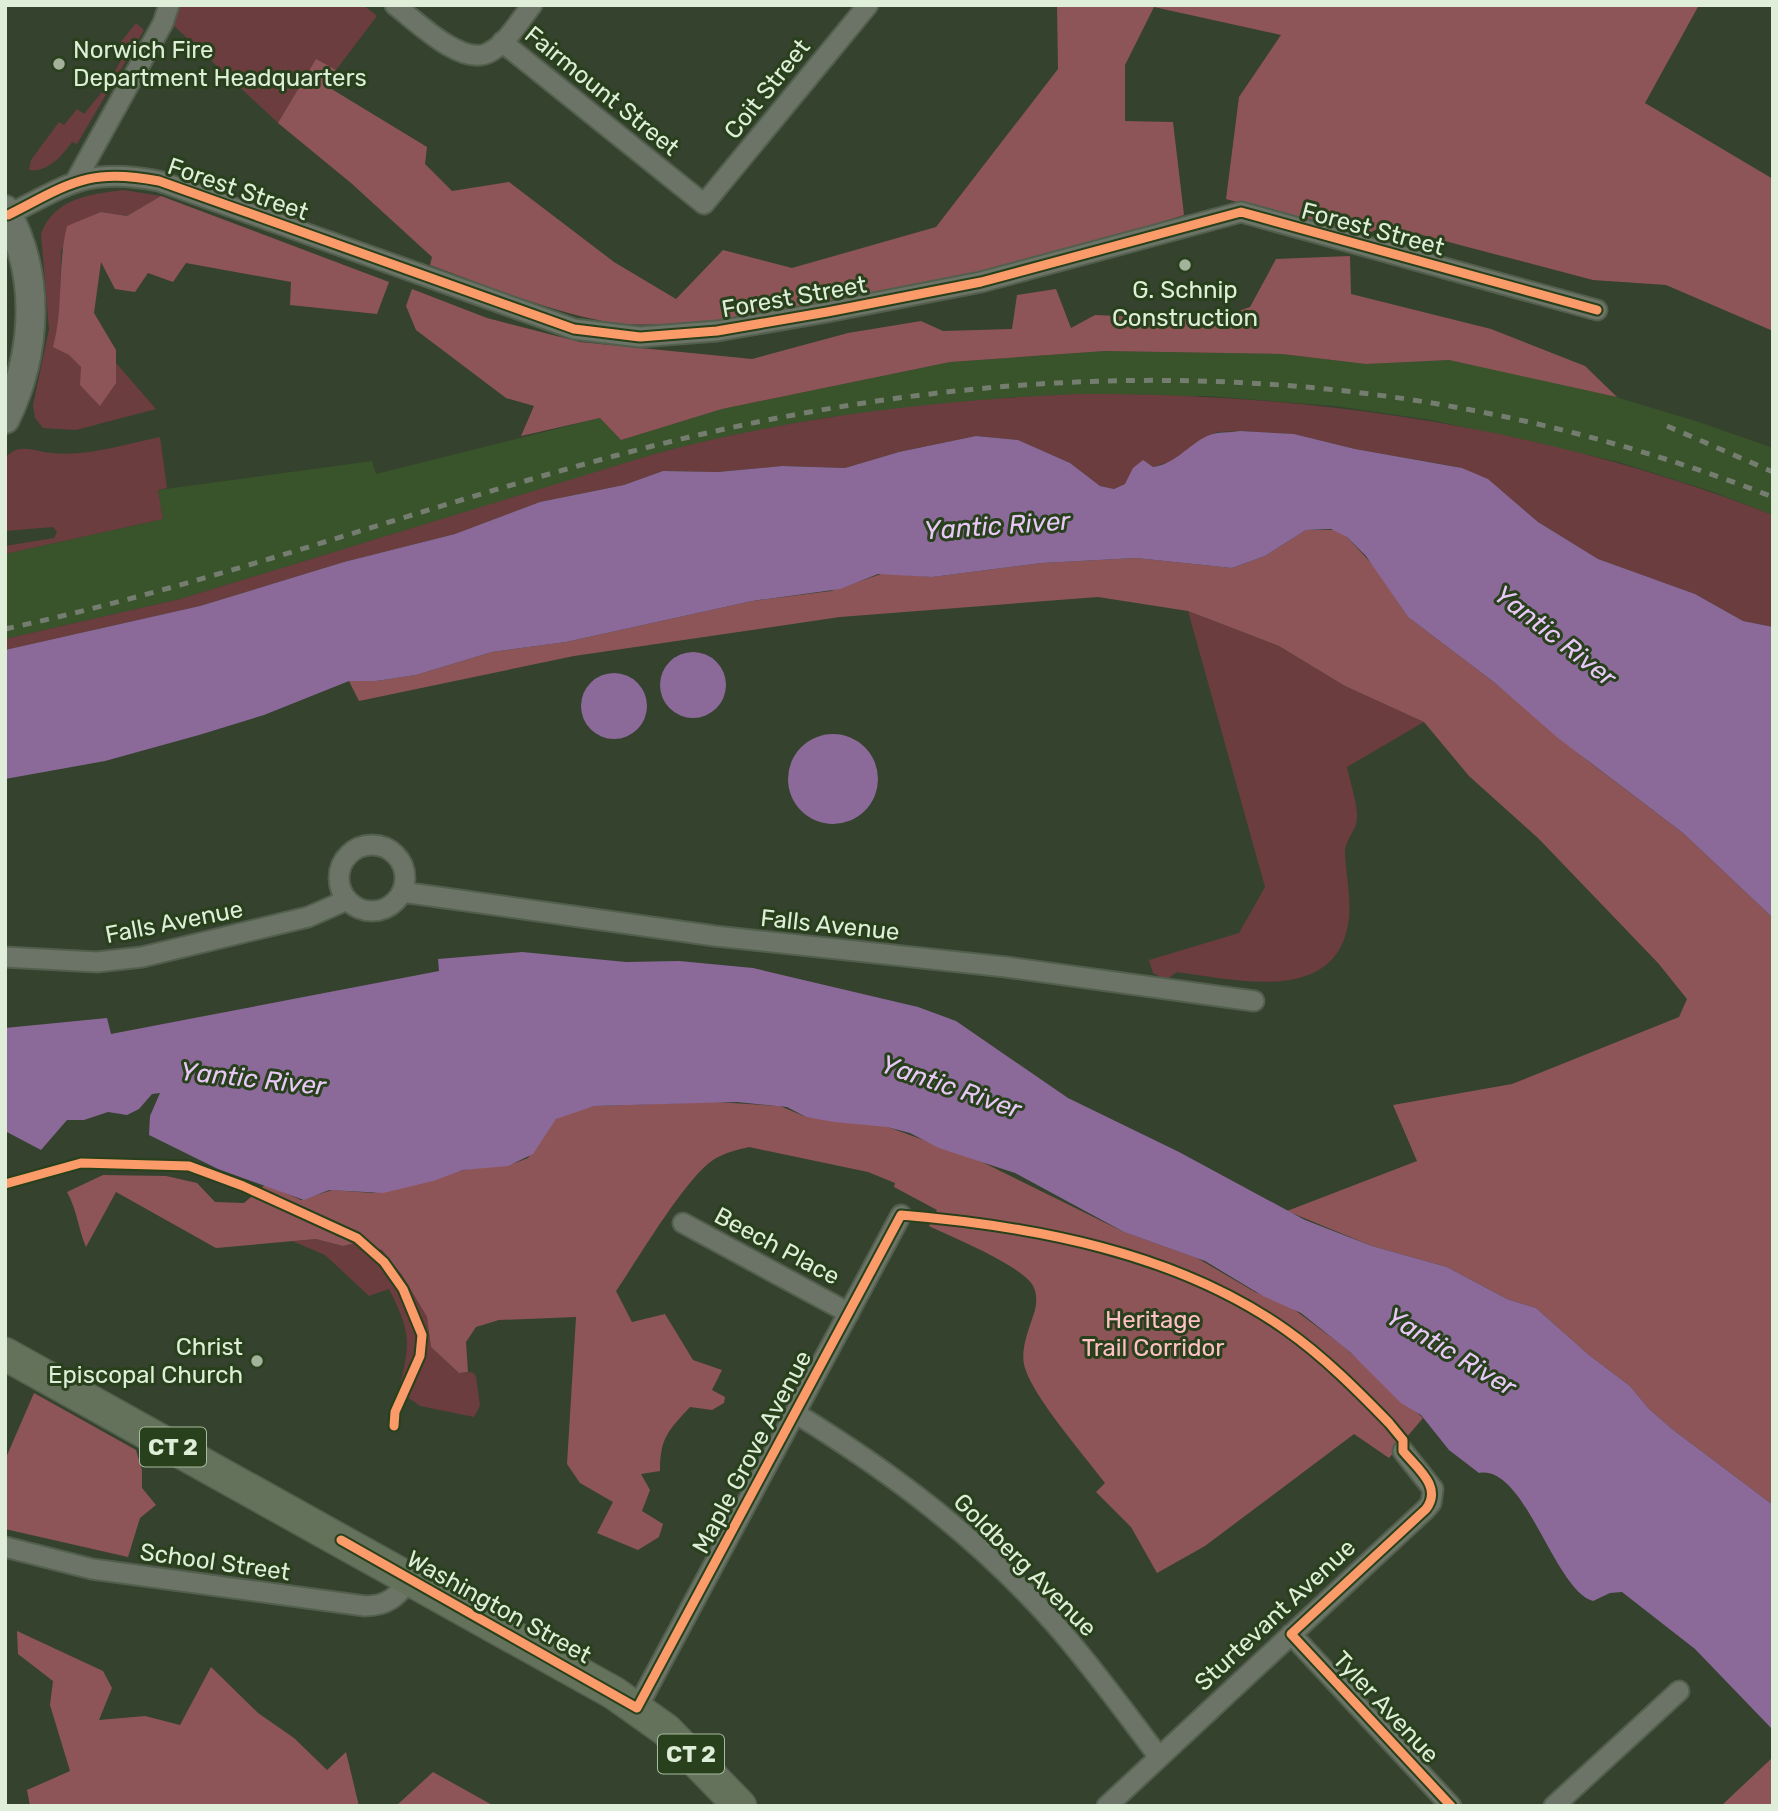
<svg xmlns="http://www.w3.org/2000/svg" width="1778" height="1811" viewBox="0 0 1778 1811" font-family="Rubik,sans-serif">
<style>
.built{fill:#39532b}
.green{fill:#6b3d3e}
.forest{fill:#8e5558}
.water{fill:#8b6a99}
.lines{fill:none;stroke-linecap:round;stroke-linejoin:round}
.minor-casing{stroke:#535f4d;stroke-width:23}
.secondary-casing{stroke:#535f4d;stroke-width:32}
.trunk-casing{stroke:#535f4d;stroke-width:35}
.minor{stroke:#6b7466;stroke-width:19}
.secondary{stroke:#6b7466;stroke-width:28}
.trunk{stroke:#64725c;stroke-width:32}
.rail{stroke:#747d6f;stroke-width:5;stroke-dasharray:9 9;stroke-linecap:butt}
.cycleway-casing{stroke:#28401b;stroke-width:13}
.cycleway{stroke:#fa9b69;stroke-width:9}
.poi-dot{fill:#a4b29c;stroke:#28401b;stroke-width:2.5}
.labels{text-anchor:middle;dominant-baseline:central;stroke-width:6;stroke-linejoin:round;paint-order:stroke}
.shield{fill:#28401b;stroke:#a8ba9f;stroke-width:2}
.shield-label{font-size:23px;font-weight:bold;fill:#dfeed8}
.poi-label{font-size:24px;fill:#dfeed8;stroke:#28401b;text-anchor:start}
.street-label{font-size:24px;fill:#dfeed8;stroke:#28401b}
.park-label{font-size:24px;fill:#fec0c3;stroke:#28401b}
.water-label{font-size:26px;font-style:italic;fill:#e8c8f7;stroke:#28401b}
</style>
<rect width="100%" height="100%" fill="#35422e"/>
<!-- built -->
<path class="built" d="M1105 351 1282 354 1366 364 1449 360 1589 389 1699 422 1773 448V515L1710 491 1619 462 1431 420 1335 406 1207 396 1015 397 823 418 666 451 180 599 5 639V554L163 519 158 490 372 461 376 474 600 418 621 440 722 409 950 362Z"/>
<!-- green -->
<path class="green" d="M178 5H363L377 16 336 70 316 60 278 123 172 24Z
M136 23 144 30 77 144 72 142C62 156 47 173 29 170L31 160 59 122 64 125 77 109 84 114 106 87 124 55 119 44Z
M124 190 161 196 127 216 101 212 61 250 60 322 54 347 69 355 81 367 116 383V363L156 409 76 430 43 428 35 418 33 405 49 329 41 234C54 198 90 194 124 190Z
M1079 394C1317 393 1550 428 1773 515V627L1743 621 1695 594 1598 559 1538 522 1488 479 1458 467 1355 449 1294 434 1240 431 1218 432 1207 436 1172 461 1153 467 1142 461 1125 484 1114 489 1100 486 1070 463 1018 440 976 436 899 452 845 468 782 466 718 472 663 471 624 485 540 502 455 534 344 562 200 606 5 650V639L180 599 651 455C791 417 935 400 1079 394Z
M160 437 167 488 158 490 163 519 5 554V546L54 538 57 532 53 527 5 531V458C19 442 33 451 51 453 87 457 125 444 160 437Z
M1188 611 1279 646 1345 686 1424 722 1347 767C1350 782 1358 804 1357 819 1356 832 1344 840 1345 854 1346 874 1351 897 1349 918 1339 1006 1237 980 1177 972L1166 980 1153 973 1149 960 1239 933 1265 887Z
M316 1239 343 1246 359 1242 382 1250 402 1275 427 1317 431 1347 459 1373 472 1372 476 1376 480 1406 474 1417 420 1406 399 1391C410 1342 412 1335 389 1289L369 1296 325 1255 292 1241Z"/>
<!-- forest -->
<path class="forest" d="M1057 5H1699L1645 103 1773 179V331L1666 285 1593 280 1384 225 1362 237 1226 199 1239 97 1281 35 1154 7 1125 65V121L1173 122 1184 215C1037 261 888 304 734 319 698 322 642 328 607 322 546 310 487 286 430 265L432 257 351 183 278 123 316 59 336 70 325 85 427 147 425 164 452 191 509 182 614 262 676 299 723 250 792 268 936 227 1058 69Z
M161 196 389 282 377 314 290 305 291 282 186 263 173 282 148 273 135 292 115 289 101 262 94 313 116 350V383L100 406 80 385 81 367 69 355 53 347C64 307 57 266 67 226L101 212 127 216Z
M1350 256 1351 294 1491 329 1585 366 1617 397 1449 360 1366 364 1282 354 1105 351 950 362 722 409 621 440 600 418 521 436 534 406 506 398 416 330 406 306 412 289 487 318 580 342 752 359 848 333 921 321 943 331 1012 329 1017 295 1056 289 1071 328 1095 315 1214 320 1250 307 1276 259Z
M1306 530H1336L1347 537 1373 565 1408 617 1495 683 1588 761 1683 833 1773 918V1505L1672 1429 1649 1409 1630 1386 1589 1355 1536 1308 1507 1299 1447 1267 1372 1246 1287 1211 1417 1161 1393 1105 1512 1084 1679 1017 1687 999 1658 963 1538 838 1469 776 1424 722 1345 686 1279 646 1188 611 1098 597 840 617 574 656 359 701 349 681H376L416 675 492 652 566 642 752 601 831 591 884 573 932 577 1042 563 1136 558 1232 568 1265 556Z
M716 1102 780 1106 806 1117 885 1126 976 1159 1124 1232 1197 1258 1255 1292 1292 1308 1343 1346 1423 1418 1389 1458 1354 1434 1205 1546 1157 1573 1131 1527 1096 1492 1105 1483C1084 1455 1034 1398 1025 1368 1019 1350 1030 1327 1035 1310 1037 1301 1037 1292 1032 1284 1016 1263 954 1238 929 1226L937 1210 894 1187 895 1183 868 1172 749 1147C736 1150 724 1153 713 1160 684 1180 638 1259 616 1291L632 1322 665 1314 693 1360 722 1370 712 1390 725 1397 724 1403 712 1410 690 1407C668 1431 660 1438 660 1471L641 1474 650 1490 642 1511 663 1524 659 1537 638 1550 597 1533 613 1502 580 1483 567 1464 576 1317 499 1320 476 1327 466 1342 468 1372 459 1373 431 1347 427 1317 402 1275 382 1250 359 1242 343 1246 316 1239 216 1248 116 1192 86 1247C78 1228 77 1210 67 1192L103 1175 166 1176 197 1183 215 1202 244 1203 266 1184 301 1200 332 1190 373 1193 468 1169 515 1163 528 1158 553 1121 563 1115 594 1106Z
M34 1393 136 1450 142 1470V1488L156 1505 140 1518 128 1557 5 1529V1460Z
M17 1631 103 1671 112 1688 99 1720 145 1716 180 1725 211 1667 258 1713 294 1738 327 1770 346 1752 359 1806H30L27 1790 70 1771 50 1705 53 1681 18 1654Z
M1773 1757V1806H1721Z
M433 1772 494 1806H396Z"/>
<!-- water -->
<path class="water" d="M1240 431 1294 434 1355 449 1462 468 1488 479 1538 522 1598 559 1695 594 1743 621 1773 627V918L1683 833 1558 738 1495 683 1408 617 1366 556 1347 537 1331 529 1306 530 1265 556 1232 568 1136 558 1042 563 932 577 878 574 840 589 752 601 566 642 492 652 416 675 376 681H349L264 715 199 735 105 761 5 779V650L200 606 344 562 455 534 540 502 624 485 663 471 718 472 782 466 845 468 899 452 976 436 1018 440 1070 463 1100 486 1114 489 1125 484 1133 468 1143 460 1153 467C1175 464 1187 446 1207 436 1218 431 1228 433 1240 431Z
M660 685a33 33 0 1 1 66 0a33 33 0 1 1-66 0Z
M581 706a33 33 0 1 1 66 0a33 33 0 1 1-66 0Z
M788 779a45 45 0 1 1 90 0a45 45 0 1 1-90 0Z
M522 952 626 962 679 961 753 968 918 1007 956 1021 1068 1098 1179 1152 1305 1220 1372 1246 1447 1267 1507 1299 1536 1308 1589 1355 1630 1386 1649 1409 1672 1429 1773 1505V1730L1695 1649 1622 1592 1610 1593 1593 1601C1554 1590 1525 1464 1479 1473L1449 1450 1421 1415 1401 1403 1350 1352 1301 1313 1263 1296 1205 1261 1124 1232 1015 1173 939 1148 910 1133 887 1127 834 1122 806 1117 787 1107 737 1102 594 1106 556 1119 533 1154 508 1166 463 1170 433 1181 383 1193 329 1190 304 1200 218 1169 149 1135 150 1116 160 1093 152 1094 139 1109 127 1115 108 1112 84 1120H67L41 1150 5 1131V1028L107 1018 111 1034 439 971 438 959Z"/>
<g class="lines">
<defs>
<path id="minor" d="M395 5C416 21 461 66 488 53 506 45 520 20 532 5
M502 42 704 204 868 5
M75 182 163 23 169 5
M8 215C69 184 88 167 159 181L574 329 640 337 717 331 827 312 981 282 1241 212 1597 310
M339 878a33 33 0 1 1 66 0a33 33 0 1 1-66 0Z
M402 892 715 936 1006 967 1254 1001
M5 957 97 962 142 957 308 917 347 900
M683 1223 849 1313
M795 1413C891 1472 979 1538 1054 1623 1092 1666 1125 1712 1159 1757
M5 1547 92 1569 365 1606C387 1606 397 1597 410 1579
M1291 1634 1451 1806
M637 1708 901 1215
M1107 1806 1426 1509 1431 1503 1433 1489 1403 1451
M1554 1806 1679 1691"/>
<path id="secondary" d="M5 210C41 274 37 353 5 419"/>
<path id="trunk" d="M5 1354 614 1693 666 1730 740 1806"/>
</defs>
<!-- minor casing -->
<use href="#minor" class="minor-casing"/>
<!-- secondary casing -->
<use href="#secondary" class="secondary-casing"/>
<!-- trunk casing -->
<use href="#trunk" class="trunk-casing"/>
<!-- minor -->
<use href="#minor" class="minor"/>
<!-- secondary -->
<use href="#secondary" class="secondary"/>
<!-- trunk -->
<use href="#trunk" class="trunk"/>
<!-- rail -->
<path class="rail" d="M1667 426 1773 472
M5 629C219 583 425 505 637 450 1023 350 1398 351 1773 497"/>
<defs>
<path id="cycleway" d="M8 215C69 184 88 167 159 181L574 329 640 337 717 331 827 312 981 282 1241 212 1597 310
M5 1184 81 1163 189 1166 243 1186 357 1238 384 1262 403 1289 422 1335 420 1356 395 1412 394 1426
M341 1540 637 1708 901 1215C1032 1226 1176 1252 1286 1330 1323 1356 1357 1390 1389 1423L1403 1440V1451C1417 1468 1443 1487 1426 1509L1291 1634 1451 1806"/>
</defs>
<!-- cycleway casing -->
<use href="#cycleway" class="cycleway-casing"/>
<!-- cycleway -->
<use href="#cycleway" class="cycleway"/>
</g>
<!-- markers -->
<g class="poi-dot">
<circle cx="59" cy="64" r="7"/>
<circle cx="1185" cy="265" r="7"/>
<circle cx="257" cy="1361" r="7"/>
</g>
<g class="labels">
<!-- shield labels -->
<g class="shield">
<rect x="140" y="1427.5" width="66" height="39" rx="5"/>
<rect x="658" y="1734.5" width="66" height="39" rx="5"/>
</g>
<g class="shield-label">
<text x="173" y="1447">CT 2</text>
<text x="691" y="1754">CT 2</text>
</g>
<!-- poi labels -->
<g class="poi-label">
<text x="73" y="50">Norwich Fire<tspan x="73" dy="28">Department Headquarters</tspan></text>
<text x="1185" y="290" text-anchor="middle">G. Schnip<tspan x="1185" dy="28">Construction</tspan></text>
<text x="243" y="1347" text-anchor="end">Christ<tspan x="243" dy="28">Episcopal Church</tspan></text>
</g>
<!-- street labels -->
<g class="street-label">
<text transform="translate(767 89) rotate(-51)">Coit Street</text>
<text transform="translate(602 91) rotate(39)">Fairmount Street</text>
<text transform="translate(238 189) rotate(19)">Forest Street</text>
<text transform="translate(1373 229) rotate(15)">Forest Street</text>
<text transform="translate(794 297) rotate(-10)">Forest Street</text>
<text transform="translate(174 922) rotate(-11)">Falls Avenue</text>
<text transform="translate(830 925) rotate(6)">Falls Avenue</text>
<text transform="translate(777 1246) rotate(28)">Beech Place</text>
<text transform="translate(752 1452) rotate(-62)">Maple Grove Avenue</text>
<text transform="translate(215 1562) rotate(8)">School Street</text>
<text transform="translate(1025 1565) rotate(45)">Goldberg Avenue</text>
<text transform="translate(499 1607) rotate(29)">Washington Street</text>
<text transform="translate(1275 1615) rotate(-43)">Sturtevant Avenue</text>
<text transform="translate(1386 1707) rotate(47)">Tyler Avenue</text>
</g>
<!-- park labels -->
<g class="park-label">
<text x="1153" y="1320">Heritage<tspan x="1153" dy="28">Trail Corridor</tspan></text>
</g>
<!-- water labels -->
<g class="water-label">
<text transform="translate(997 526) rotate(-4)">Yantic River</text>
<text transform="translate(1555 636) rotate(38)">Yantic River</text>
<text transform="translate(253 1079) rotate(6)">Yantic River</text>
<text transform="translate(951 1087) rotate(19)">Yantic River</text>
<text transform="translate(1451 1352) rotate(31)">Yantic River</text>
</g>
</g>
<!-- border -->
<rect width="1778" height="1811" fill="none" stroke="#dfeed8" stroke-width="14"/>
</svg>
